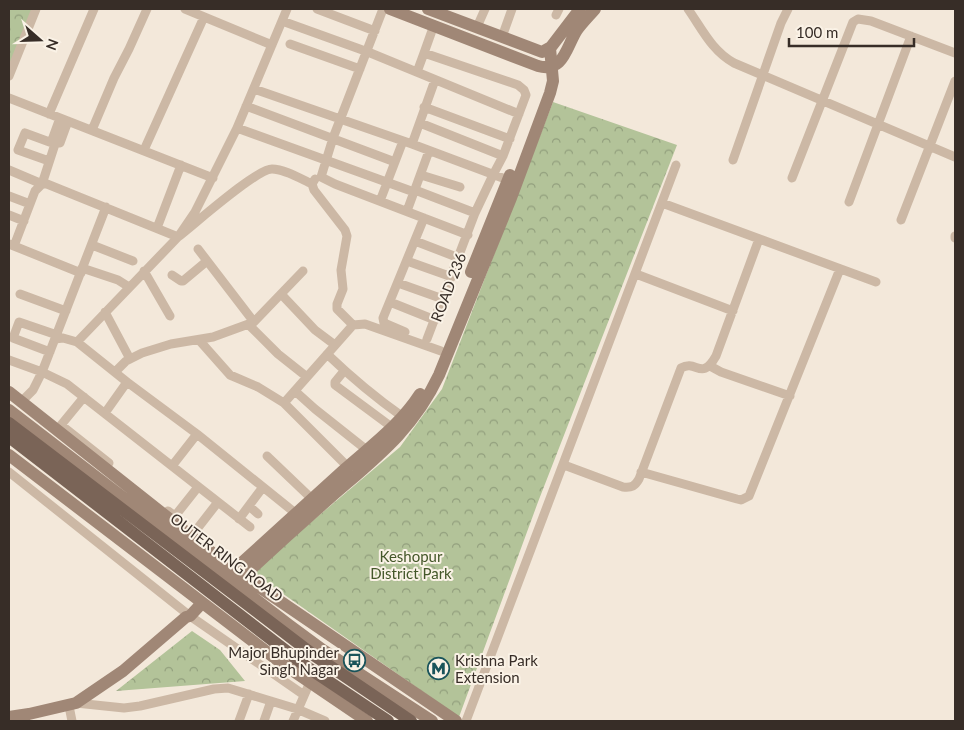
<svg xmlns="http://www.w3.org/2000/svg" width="964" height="730" viewBox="0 0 964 730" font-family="Lato,sans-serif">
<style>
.forest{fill:url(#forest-crowns)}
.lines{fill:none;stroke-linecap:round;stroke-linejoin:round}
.street{stroke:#ccb8a5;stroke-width:9}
.secondary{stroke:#a08776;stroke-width:12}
.primary-bridge{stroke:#7a6457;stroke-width:12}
.labels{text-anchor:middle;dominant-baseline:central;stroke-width:4;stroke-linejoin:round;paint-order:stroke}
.street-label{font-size:15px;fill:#372d27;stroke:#faf2e6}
.park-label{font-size:15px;fill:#445729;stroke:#faf2e6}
.poi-label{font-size:15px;fill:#372d27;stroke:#faf2e6;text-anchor:end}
</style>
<defs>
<pattern id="forest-crowns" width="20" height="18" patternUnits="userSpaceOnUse" patternTransform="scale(1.25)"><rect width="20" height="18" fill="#b3c399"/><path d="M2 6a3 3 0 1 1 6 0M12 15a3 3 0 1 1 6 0" fill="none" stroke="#929f7d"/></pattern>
</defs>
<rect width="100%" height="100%" fill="#f3e8da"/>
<!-- forest -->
<path class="forest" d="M9 9H35L9 79Z
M553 102 677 145 538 502 459 717 252 572 400 447 442 389Z
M192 631 220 650 245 681 116 691Z"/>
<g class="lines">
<!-- street -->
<path class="street" d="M185 9 272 45
M317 9 375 31
M383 9 333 138 321 177 335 184 468 235
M688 9C702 29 712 51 734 63L955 157
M556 15 559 9
M282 21 368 52 519 114
M477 27 485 9
M502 37 512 9
M290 44 360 69
M424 53 434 25
M417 72 424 53 518 85 524 90 526 95 503 156 493 175 475 213 427 339
M9 76 36 9
M254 89 412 144 508 180
M9 98 213 178
M246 106 395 162
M424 107 510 139
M49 114 94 9
M60 118 52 140 60 143 68 121
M420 123 503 156
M237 128 414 192
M92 130 114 78 129 49 147 9
M412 144 435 80
M144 150 204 17
M733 160 781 23 788 9
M49 161 18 150 25 133 55 144
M9 170 42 184 56 141
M421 175 460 187
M792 178 853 22 858 19 871 21 955 53
M315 179 312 184 314 190 345 230 347 236 341 270 343 289 337 304V309L353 325
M415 190 475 213
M9 196 30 204
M380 201 403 141
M849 202 911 36
M662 203 876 282
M407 211 429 151
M9 215 24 221
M901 220 955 81
M157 228 181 165
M955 238V236
M415 241 459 258
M9 244 81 273
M92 245 133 261
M14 246 35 191 42 184H47L178 237C195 224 256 169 272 169 285 169 301 179 312 184
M198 249 254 322
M407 261 452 277
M82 268 118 280 129 287
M144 271 170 316
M636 274 733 311
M172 275 181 281H183L207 261
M398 283 443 299
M20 294 66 311
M281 294 315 330 335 345
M390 302 435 320
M105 312 130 359
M249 325 278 354 307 377
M405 332 384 323 383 318 424 218
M55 339 63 338 77 342 127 382 197 434 299 516
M199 340 230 375 258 387 284 403 348 467
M77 342 178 237 195 212 237 128 287 9
M50 352 13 338 19 322 57 335
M327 354C351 377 376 398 403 417
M9 360 42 372 67 384 250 527
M710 366 721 372 790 396
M344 371 335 382V385L393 428
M115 372 126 361 142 353 171 344 213 337 254 322 303 271
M295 391 315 409 368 451
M84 397 61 425 109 463
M22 401 33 390 42 372 106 207
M284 403 353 325 365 324 441 351
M105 413 127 382
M267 456 312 499
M564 465 623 487C632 488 635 486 639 479L681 368C697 359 701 382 716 356L759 239
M172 466 197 434
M9 472 190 616 304 695
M641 472 737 499 741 500 749 496 840 269
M249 506 258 514
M168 511 175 516 198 487
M239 519 263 487
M197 529 218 502
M76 703 124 708 140 706 214 689 228 688 297 709 325 721
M69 706 72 721
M239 721 249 694
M264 721 271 701
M293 721 310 682
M466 721 676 165"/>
<!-- secondary -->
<path class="secondary" d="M390 9 538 66C564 73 566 47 577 30 582 23 589 16 595 9
M428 9 542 52 551 47 580 9
M471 272 510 175
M9 392 234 570 456 721
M9 410 289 625 323 650 432 721
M9 455 280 662 367 721
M226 577C266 541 305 505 345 469 372 445 400 425 420 394
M235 584C267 554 299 525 332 496 377 457 413 430 439 375L511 198 550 93 553 81 550 48
M9 717 29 714 76 703 123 671 186 617 190 616 202 603"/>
<!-- primary-bridge -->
<path class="primary-bridge" d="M9 423 315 656 411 721
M9 437 307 667 388 721"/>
</g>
<!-- icons -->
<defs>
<symbol id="bus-ring" viewBox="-11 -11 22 22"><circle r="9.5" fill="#faf2e6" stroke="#1a545b" stroke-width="1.5"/><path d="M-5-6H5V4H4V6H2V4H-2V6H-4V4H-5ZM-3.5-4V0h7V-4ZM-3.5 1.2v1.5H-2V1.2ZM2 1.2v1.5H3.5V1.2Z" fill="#1a545b"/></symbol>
<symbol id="metro-ring" viewBox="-11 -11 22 22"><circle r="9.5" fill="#faf2e6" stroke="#1a545b" stroke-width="1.5"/><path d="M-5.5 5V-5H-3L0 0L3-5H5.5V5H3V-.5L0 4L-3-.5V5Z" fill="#1a545b"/></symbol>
</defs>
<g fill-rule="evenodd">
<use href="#bus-ring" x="342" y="648" width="25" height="25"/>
<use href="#metro-ring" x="426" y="656" width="25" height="25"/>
</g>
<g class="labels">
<!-- street labels -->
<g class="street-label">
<text transform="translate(448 287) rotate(-69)">ROAD 236</text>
<text transform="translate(227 557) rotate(37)">OUTER RING ROAD</text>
</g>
<!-- park labels -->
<g class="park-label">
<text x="411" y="556">Keshopur<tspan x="411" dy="17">District Park</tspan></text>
</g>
<!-- poi labels -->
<g class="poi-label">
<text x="339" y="652">Major Bhupinder<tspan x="339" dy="17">Singh Nagar</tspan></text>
<text x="455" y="660" text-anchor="start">Krishna Park<tspan x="455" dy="17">Extension</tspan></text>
</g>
</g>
<!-- border -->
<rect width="964" height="730" fill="none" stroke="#372d27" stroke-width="20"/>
<!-- north arrow -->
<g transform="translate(40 40) rotate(110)" stroke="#faf2e6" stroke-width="4" paint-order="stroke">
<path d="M0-4L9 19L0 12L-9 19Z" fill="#372d27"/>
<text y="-8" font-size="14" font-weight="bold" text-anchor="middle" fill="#372d27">N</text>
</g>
<!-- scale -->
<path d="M789 38v8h125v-8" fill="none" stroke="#372d27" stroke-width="2.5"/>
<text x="796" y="38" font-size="15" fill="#372d27" stroke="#faf2e6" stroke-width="4" paint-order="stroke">100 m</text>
</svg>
